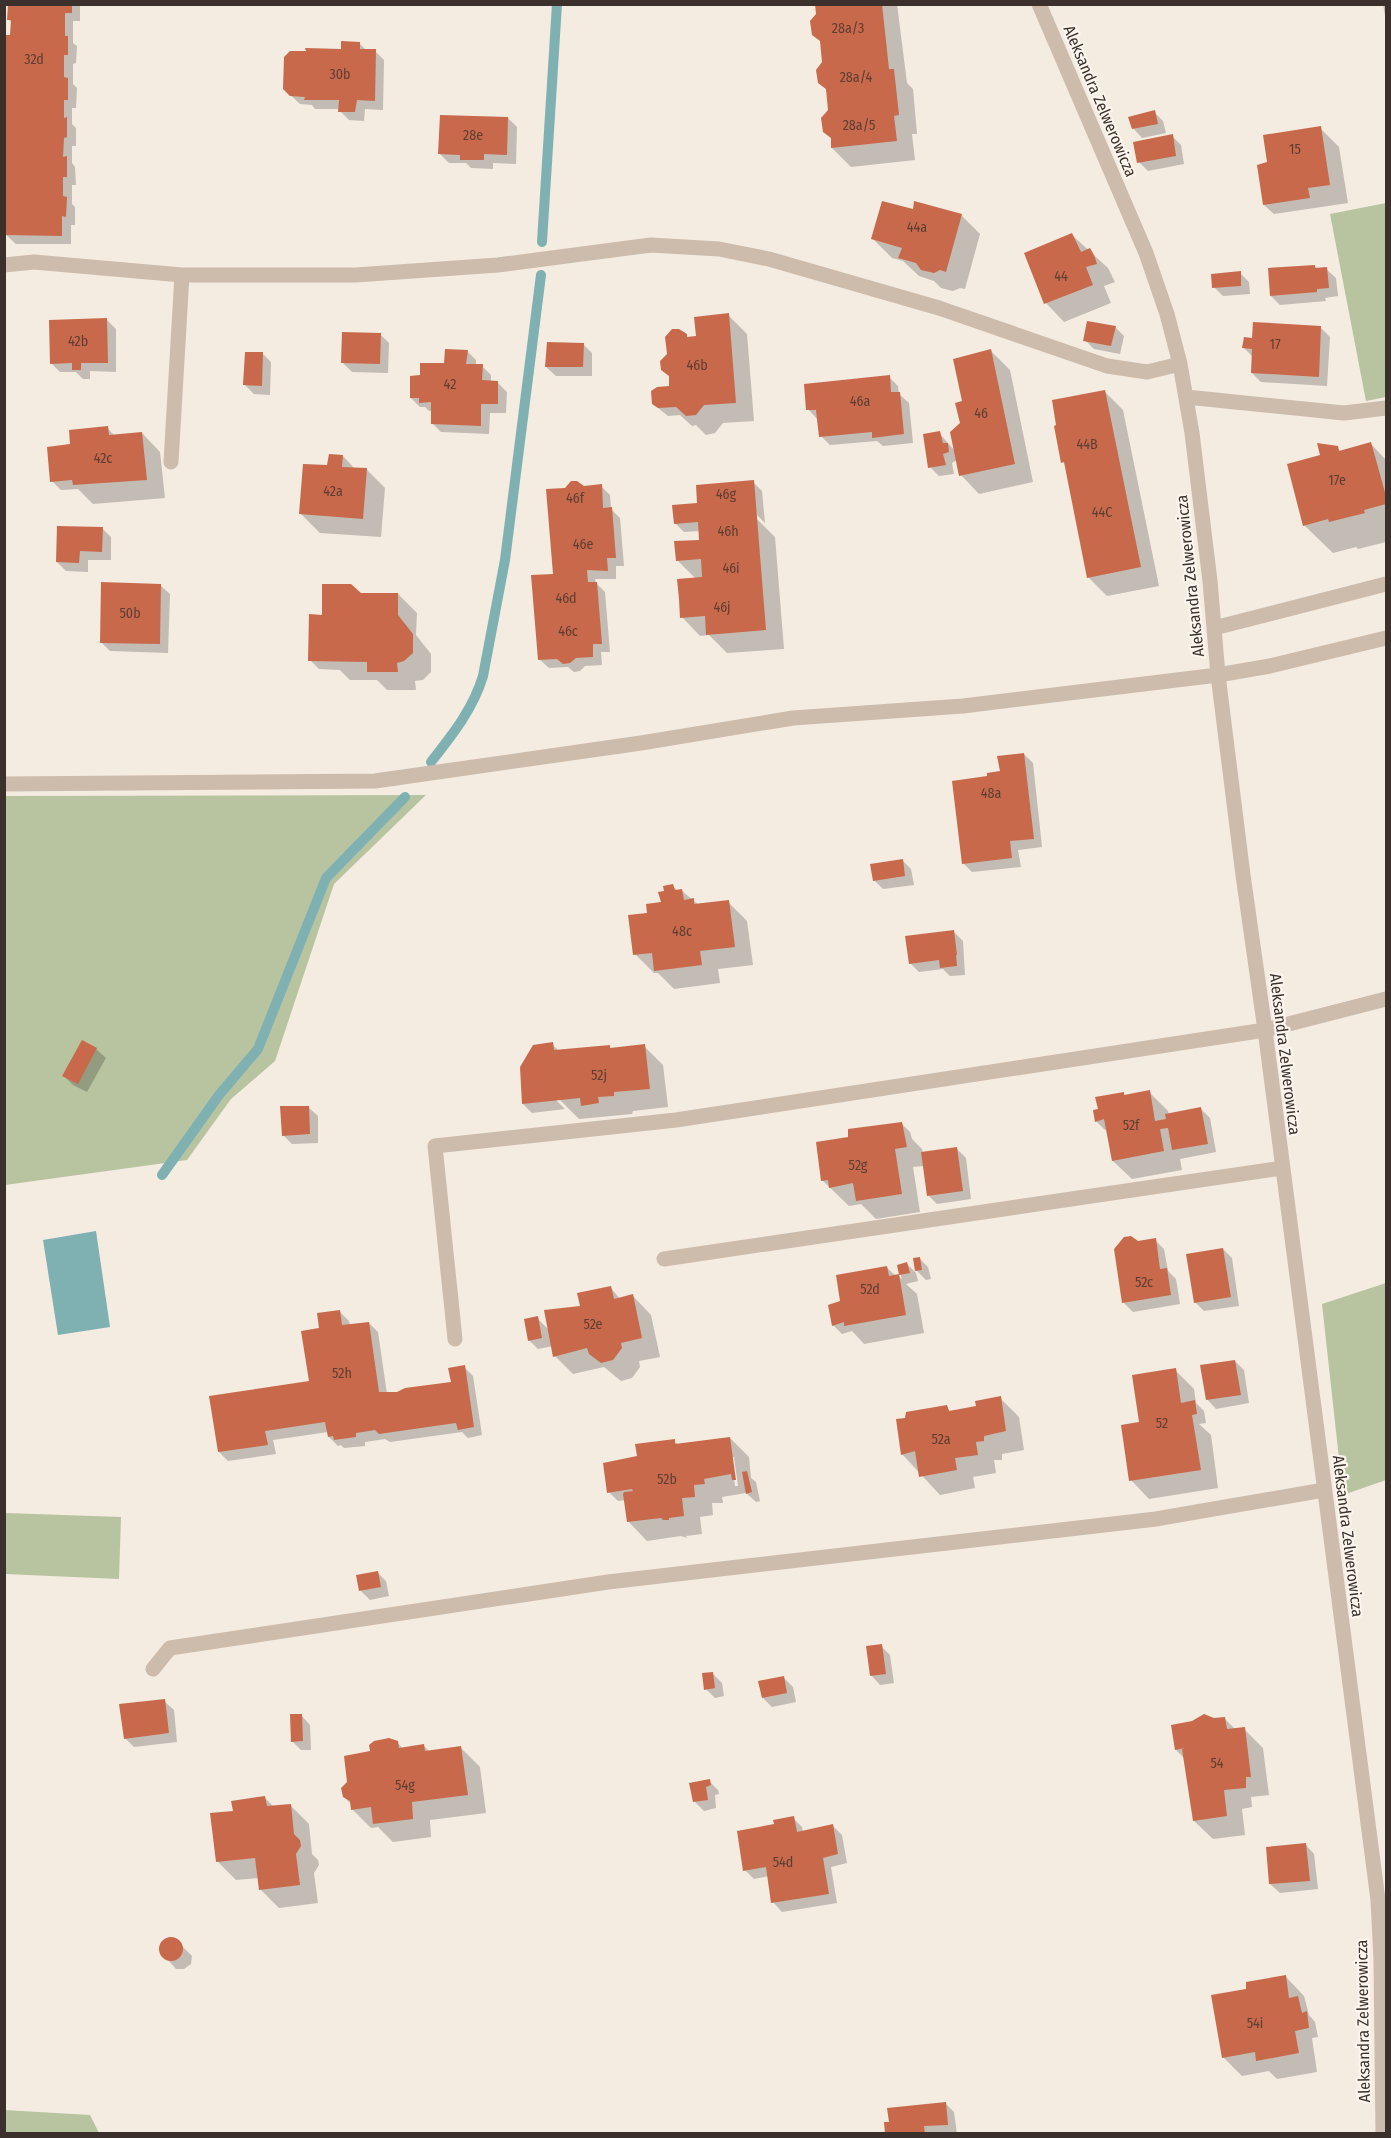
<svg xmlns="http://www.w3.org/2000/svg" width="1391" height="2138" viewBox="0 0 1391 2138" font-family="'Fira Sans Condensed',sans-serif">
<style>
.green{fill:#b8c4a0}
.water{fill:#7fb0b2}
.shadow{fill:#0003;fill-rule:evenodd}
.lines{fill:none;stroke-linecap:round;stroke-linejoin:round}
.stream{stroke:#7fb0b2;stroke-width:10}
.building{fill:#c8694b}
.minor{stroke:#cdbbac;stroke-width:15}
.labels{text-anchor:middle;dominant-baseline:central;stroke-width:4.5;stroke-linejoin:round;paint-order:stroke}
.number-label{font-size:14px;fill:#5e3e33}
.street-label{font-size:16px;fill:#3b302b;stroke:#fbf5ee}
</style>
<rect width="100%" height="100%" fill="#f4ebe1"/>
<!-- green -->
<path class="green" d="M1386 203V397L1366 401 1330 214Z
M426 795 334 884 275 1061 231 1099 187 1160 5 1185 4 796Z
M1386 1283V1480L1343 1495 1322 1304Z
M5 1513 121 1517 119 1579 5 1574Z
M4 2110 90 2115 99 2133H5Z"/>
<!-- water -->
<path class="water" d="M96 1231 110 1327 58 1335 43 1240Z"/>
<!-- shadow -->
<path class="shadow" d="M9 4 80 5V21H73V43L77 46 76 63 73 64V84L77 88 76 108H72V124L76 128V146H72V163L75 167 76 185H72V204L75 207V225H71V244H16L6 235 4 197 7 196V180L4 177V157H7V140L4 137V118H7L8 100 5 97 8 64 5 61 11 37 12 23 9 20Z
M817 4H897L907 83 913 89 917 134H912L915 160 851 167 832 148 828 91 819 83 823 62Z
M1383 4H1386V22V21Z
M359 43 367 51H375L384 60 383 110 365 109 364 121 349 120 340 111V109H315L312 105 300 104 284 89 307 53 342 50Z
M1154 112 1163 121 1166 133 1142 138 1133 128Z
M508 118 517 127 516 164 493 163V169L471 168 466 163H449L440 154Z
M1320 128 1339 147 1348 203 1274 214 1264 205 1269 163Z
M1172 136 1181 145 1184 164 1148 171 1139 162Z
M914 211 961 215 980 234 965 289 960 288 953 291 941 288 934 281 919 276 903 261 892 258 873 239Z
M1072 235 1108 268 1115 282 1104 286 1111 303 1064 322 1046 303 1026 253Z
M1315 266 1318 270 1326 269 1336 278 1338 296 1325 298 1326 301 1280 305 1271 296Z
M1240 273 1249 282 1250 294 1223 296 1214 287Z
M728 315 747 334 754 421 723 423 715 433 706 435 696 425 692 426 680 415 668 416 653 404 669 388 686 336 689 338H698Z
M107 320 116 329V372L90 371V379H83L76 372H60L51 363Z
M1115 327 1124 336 1120 354 1094 349 1085 340Z
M1321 328 1330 337 1327 386 1261 382 1252 373 1253 357 1244 348 1254 340Z
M380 334 389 343 388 373 352 372 343 363Z
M583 344 592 353V376H556L546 367Z
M467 351 476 360V366H482L491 375V382L498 383 507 392 506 413H490L489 434 441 432 432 423 433 411H429L425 407H420L411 398 421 377 446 365Z
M991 351 1010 370 1033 482 979 494 961 475 957 460 952 463 954 474 939 476 930 467 939 433 956 452 964 403Z
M262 353 271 362 270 395 254 394 245 385Z
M889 377 898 386 899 394 909 403 913 443 883 446 877 441 830 445 821 436 817 419 808 409Z
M1104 391 1123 410 1159 586 1107 596 1088 577 1066 465 1063 462 1058 426Z
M107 428 115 436 142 433 160 452 165 498 93 504 78 489 61 490 52 481 71 446Z
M1371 444 1386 460V542L1358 549 1356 547 1333 553 1305 526 1289 466 1322 457 1337 448 1341 452Z
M343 456 355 469H366L385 488 381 537 320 533 301 514 329 467Z
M753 482 762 491 765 523 755 513V517L775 537 784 649 727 653 709 635 700 636 682 617 696 579 677 560 701 541 700 531 684 532 675 523 699 505Z
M601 486 610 495 611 509 620 518 624 566H616V579H595L596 583 605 592 610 652H601L602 665 585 666 580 671 574 672 568 667 549 668 539 659 555 575 583 488Z
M102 528 111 537V560H88V572L66 571 57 562Z
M160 585 170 594 168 653 110 651 101 642Z
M361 594H398L417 613 416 635 431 654V672L423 680 415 681 416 690H387L377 680H350L340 670 319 669 310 660 333 628Z
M1024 754 1033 763 1042 847 1018 850 1021 867 972 872 963 863 989 777 1001 773Z
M902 860 911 869 914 885 883 889 874 880Z
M672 886 678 891H682L699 905 728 902 747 921 753 965 718 969 720 983 674 989 658 973H654L635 954 648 914 662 903Z
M953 931 963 941 965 975 950 976 943 969 919 972 910 963Z
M83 1042 96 1049 106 1058 87 1092 73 1085 64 1076Z
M552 1044 559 1051 609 1047 612 1049 644 1046 663 1065 668 1107 633 1111 632 1114 579 1119 554 1094 552 1096 565 1109 532 1113 523 1104Z
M1149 1092 1168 1111 1169 1115 1201 1109 1210 1118 1216 1152 1180 1159 1182 1170 1132 1179 1113 1161 1108 1129 1105 1130 1096 1121 1123 1093 1126 1096Z
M308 1107 318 1116V1143L292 1144 283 1135Z
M901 1123 910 1132 912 1139 922 1149 923 1153 956 1148 966 1158 971 1199 937 1204 928 1195 924 1166 913 1167 920 1212 876 1219 861 1204 849 1206 822 1180 850 1139Z
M1155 1240 1164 1249 1168 1271 1176 1279 1180 1304 1133 1312 1124 1303Z
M1223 1249 1232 1258 1239 1306 1204 1311 1195 1302Z
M919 1258 928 1267 931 1279 926 1280 917 1271Z
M907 1264 916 1273 918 1281 906 1284 917 1294 924 1333 864 1344 852 1331 842 1334 833 1325 842 1302 886 1267 896 1276H898L902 1279 898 1266Z
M611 1288 620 1299 633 1296 651 1315 660 1357 639 1361 640 1367 632 1378 621 1381 604 1367 573 1374 555 1356 553 1346 538 1349 529 1340 537 1318 549 1330Z
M340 1312 349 1321 350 1325 369 1323 378 1332 387 1394H397L452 1384 464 1367 473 1376 482 1435 468 1438 462 1432 390 1442 385 1439 365 1442V1446L344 1448 341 1445 338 1446 329 1437 328 1432 273 1440 276 1454 228 1461 219 1452 310 1382 320 1329Z
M1235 1361 1244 1370 1249 1403 1216 1409 1207 1399Z
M1175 1370 1194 1389 1196 1403 1204 1411 1206 1423 1199 1424 1211 1435 1218 1488 1149 1499 1131 1480 1141 1423Z
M1000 1398 1019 1417 1024 1450 1002 1454V1460H994L996 1473 973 1477 975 1488 940 1495 902 1454 946 1407 951 1412 978 1407Z
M730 1438 749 1457 751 1478 756 1482 760 1501 756 1502 746 1493 722 1497 723 1503H712L713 1515 700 1517 702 1534 686 1536 687 1538 681 1536 647 1541 629 1522 626 1500 618 1501 609 1492 630 1460 674 1441 679 1445ZM731 1457H734L738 1486H735Z
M377 1572 386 1581 389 1596 370 1600 361 1591Z
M881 1646 890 1655 894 1683 880 1685 871 1675Z
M713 1674 722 1683 724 1696 715 1698 706 1689Z
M784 1678 793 1687 796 1702 772 1707 763 1698Z
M164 1701 174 1710 177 1742 134 1747 125 1738Z
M301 1715 310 1725 311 1750H301L292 1741Z
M1224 1718 1236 1730 1244 1729 1263 1748 1269 1795 1251 1797 1252 1807 1242 1809 1245 1835 1213 1839 1194 1821 1185 1759 1176 1750 1214 1720Z
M397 1742 403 1749 424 1746 430 1752 461 1748 480 1767 486 1813 430 1820 431 1837 393 1842 378 1827 371 1828 352 1809V1805L344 1797 371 1753Z
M709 1781 718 1790 719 1794 715 1795 716 1808 704 1811 695 1802Z
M265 1798 274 1807 290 1805 309 1824 312 1854 318 1860 319 1865 314 1873 318 1903 279 1908 261 1890 259 1878 236 1880 218 1862 235 1812Z
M793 1818 802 1827 803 1832 833 1826 842 1835 847 1863 831 1867 837 1903 782 1912 773 1902 769 1876 754 1879 745 1870 775 1825Z
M1305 1844 1314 1854 1318 1889 1280 1893 1270 1884Z
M169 1938 176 1940 192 1956 191 1964 184 1969H176L161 1952 162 1944Z
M1286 1977 1304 1996 1309 2015 1315 2022 1318 2037 1312 2038 1317 2072 1277 2079 1269 2071 1242 2076 1223 2057 1247 1991Z
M945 2103 954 2112 957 2134H887Z"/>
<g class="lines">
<!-- stream -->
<path class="stream" d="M542 242 557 4
M431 762C453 734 473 709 483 676L505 560 541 275
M162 1175 219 1095 258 1049 326 878 405 797"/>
</g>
<!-- building -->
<path class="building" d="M8 4H72V13H65V36H68V55H64V77L68 78V100H64V118L67 117V137L64 138 63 157 67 156V177H63V196L67 197 66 217 62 216V236L5 235 6 98H4V77H6V62H4V35H10L11 20H7Z
M815 4H882L889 69H894L899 115 894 116 897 141 831 148V138L823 132 821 118 828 110 826 89 818 83 816 70 822 62 820 41 812 35 810 21 816 14Z
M341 41 360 42V49H376L375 101 357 100 355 112H338L339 100H304L305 97 290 96 283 89 284 57 290 51H306L305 48 341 49Z
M1155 110 1158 124 1132 129 1128 117Z
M440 115 508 117 507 155 484 154V160H460V155L438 154Z
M1321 126 1330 185 1308 188 1310 198 1263 205 1257 165 1267 162 1263 135Z
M1173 134 1176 156 1137 163 1133 142Z
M882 201 913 209 914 201 962 214 946 272 940 270 934 273 921 270 916 263 898 258 902 248 871 239Z
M1072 233 1081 252 1090 248 1094 255 1097 264 1086 267 1093 285 1044 304 1024 253Z
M1315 265V268L1327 267 1329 288 1317 289V292L1270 296 1268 268Z
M1241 271V286L1212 288 1211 274Z
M729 313 736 403 704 405 696 415 686 416 676 407 658 408 652 404 651 391 657 387 669 386V376L661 370 660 361 667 354 665 337 672 329H679L687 334V337L696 336 694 317Z
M107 318 108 363H81V370H72V363L50 364 49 320Z
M1087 321 1116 326 1111 346 1083 341Z
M1253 322 1321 326 1319 377 1251 373 1252 349 1242 348 1244 337 1252 338Z
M342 332 381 333 380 364 341 363Z
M547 342 584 343 583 367H545Z
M445 349 468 350 466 364H483L482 380 498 381V404H481V426L431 424V402L419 403V398H410V376L420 375V363H444Z
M991 349 1015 464 959 476 950 432 960 423 955 403 962 401 953 359Z
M245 352H263L262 386 243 385Z
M890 375 891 392H900L904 434 872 438V432L819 437 816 410H806L804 384Z
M1105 390 1141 567 1087 578 1064 462 1061 463 1054 426 1056 425 1052 400Z
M108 426 109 435 142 432 147 480 73 485 72 480 50 482 47 447 70 444 69 430Z
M940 431 943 443H948L949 452 943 454 946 465 928 468 923 434Z
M1371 442 1386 496V504L1364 510 1365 513 1329 522 1328 519 1303 526 1287 464 1320 455 1317 443 1338 446 1339 451Z
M329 454 343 455 342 467 367 468 363 519 299 514 303 464 327 465Z
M754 480 766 630 706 635 705 616 680 618 679 599 677 579 702 577 701 559 676 561 674 541 699 540 698 522 674 524 672 505 697 503 696 485Z
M571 481H577L584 486 602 484 603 508 612 507 616 558H607L608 571 587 570 588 582H597L602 644H593V657L576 658 570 663 563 664 557 659 538 660 531 575 553 574 546 489 565 488Z
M57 526 103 527 102 552 80 551 79 563 56 562Z
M101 582 161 584 160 644 100 643Z
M322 584H351L361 593H398V615L413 634V653L404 661 397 663 398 672H367V662L308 661 309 614 322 615Z
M1024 753 1034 839 1010 841 1012 858 962 864 952 781 987 776V773L1000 771 997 756Z
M903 859 905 876 873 881 870 864Z
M673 884 675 890 682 889 684 900 694 898V904L729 900 735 947 700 951 702 965 654 971 652 953 633 955 628 915 647 913 646 904 661 902 658 892 664 891 663 886Z
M954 930 957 955H956L957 966 940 968 939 960 909 964 905 936Z
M82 1040 97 1048 78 1084 62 1076Z
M553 1042 554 1050 610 1045V1048L645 1044 650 1089 614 1092V1096L598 1097 599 1103 581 1106 580 1098 522 1104 520 1067 533 1045Z
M1150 1090 1155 1121 1166 1119 1165 1114 1201 1107 1208 1144 1172 1150 1168 1128 1160 1129 1164 1151 1112 1161 1104 1119 1095 1122 1093 1110 1098 1109 1095 1097 1124 1092V1095Z
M280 1106H309L310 1134 282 1136Z
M902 1122 907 1147 895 1149 902 1194 856 1201 853 1183 829 1188 828 1180 821 1181 816 1142 848 1137V1129Z
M957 1147 963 1191 927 1196 921 1152Z
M1131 1236 1138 1241 1156 1238 1160 1269 1167 1268 1171 1295 1122 1303 1114 1249 1124 1237Z
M1223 1248 1231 1297 1194 1303 1186 1254Z
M920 1257 922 1270 915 1271 913 1258Z
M907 1262 910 1273 899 1275 897 1265Z
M887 1266 889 1276 899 1274 906 1315 844 1326V1322L832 1326 828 1305 840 1301 836 1275Z
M611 1286 614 1299 633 1294 642 1338 621 1343 622 1348 613 1360 601 1363 589 1354 587 1348 553 1357 544 1310 580 1306 577 1293Z
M340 1310 342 1325 369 1322 379 1392H397L405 1388 451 1382 448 1368 465 1365 474 1427 458 1430 456 1423 379 1434 375 1430 356 1433V1437L334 1440 333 1436 328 1437 325 1422 265 1431 268 1445 218 1452 209 1396 309 1381 301 1331 319 1328 317 1313Z
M538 1316 542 1338 528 1341 524 1319Z
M1235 1360 1241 1395 1206 1400 1200 1365Z
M1176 1368 1181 1403 1195 1400 1197 1414 1192 1415 1201 1470 1129 1481 1121 1425 1139 1422 1132 1375Z
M1001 1396 1006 1431 984 1436V1441L976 1442 978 1455 955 1458 957 1470 919 1477 915 1451 901 1455 896 1419 905 1418 906 1412 947 1405 949 1411 976 1406 975 1401Z
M730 1437 736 1480H732L731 1474 704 1479 705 1484 694 1485 695 1497 682 1498 684 1516 669 1518V1520H663L661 1518 627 1522 623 1494 624 1492 633 1491 632 1489 607 1493 603 1463 637 1456 635 1444 675 1439V1444Z
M747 1471 752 1492 746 1494 742 1472Z
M378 1571 381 1587 359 1591 356 1575Z
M882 1644 886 1674 870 1676 866 1646Z
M713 1672 715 1688 704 1690 702 1673Z
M784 1676 787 1693 762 1698 758 1681Z
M165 1699 169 1733 124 1739 119 1704Z
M290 1714H302L303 1741 291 1742Z
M1204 1714 1214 1718 1225 1717 1227 1729 1245 1727 1251 1777H1246V1788L1224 1790 1227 1816 1193 1821 1182 1749 1185 1748 1175 1750 1171 1725 1192 1721Z
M389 1738 398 1741 399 1748 424 1744 425 1751 461 1746 468 1795 412 1802 413 1819 373 1824 371 1807 351 1810 350 1801 343 1797 341 1788 347 1782 344 1756 370 1751 369 1745 374 1741Z
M710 1779 711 1785 706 1787 708 1800 693 1802 689 1783Z
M265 1796 267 1806 291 1804 294 1834 300 1840 301 1846 296 1854 300 1885 259 1890 255 1858 216 1862 210 1813 233 1811 231 1801Z
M794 1816 797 1832 833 1824 838 1854 823 1858 829 1894 771 1903 766 1867 743 1871 737 1831 774 1824 773 1820Z
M1306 1843 1310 1881 1269 1884 1266 1847Z
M159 1949a12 12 0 1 1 24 0a12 12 0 1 1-24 0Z
M1286 1975 1289 1998 1298 1996 1302 2013 1307 2011 1309 2028 1295 2031 1299 2053 1256 2061 1255 2052 1222 2058 1211 1995 1246 1989V1982Z
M946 2102 948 2125 924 2126 925 2134H885L884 2122H889L887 2108Z"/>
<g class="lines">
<!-- minor -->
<path class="minor" d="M1039 4 1146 253 1167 314 1180 364 1192 433 1210 581 1218 675 1243 875 1265 1030 1378 1900 1381 1960 1383 2134
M4 265 34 262 182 275H356L498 265 651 245 719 249 769 259 939 308 1107 366 1147 372 1180 364
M1186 397 1344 413 1386 408
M171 462 182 275
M1214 628 1386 584
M4 784 375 781 641 743 793 718 963 706 1218 675 1270 666 1386 638
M664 1259 1282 1168
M455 1339 435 1146 676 1120 1265 1030 1386 999
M153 1669 170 1648 608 1582 1156 1519 1324 1490"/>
</g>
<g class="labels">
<!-- number labels -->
<g class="number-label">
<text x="848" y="28">28a/3</text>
<text x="34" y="59">32d</text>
<text x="340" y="74">30b</text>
<text x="856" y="77">28a/4</text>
<text x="859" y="125">28a/5</text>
<text x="473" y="135">28e</text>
<text x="1295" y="149">15</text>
<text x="917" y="227">44a</text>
<text x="1061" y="276">44</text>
<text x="78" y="341">42b</text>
<text x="1275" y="344">17</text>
<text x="697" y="365">46b</text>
<text x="450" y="384">42</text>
<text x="860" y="401">46a</text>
<text x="981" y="413">46</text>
<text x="1087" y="444">44B</text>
<text x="103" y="458">42c</text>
<text x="1337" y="480">17e</text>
<text x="333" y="491">42a</text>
<text x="726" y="494">46g</text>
<text x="575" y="498">46f</text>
<text x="1102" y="512">44C</text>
<text x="728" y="531">46h</text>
<text x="583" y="544">46e</text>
<text x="731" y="568">46i</text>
<text x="566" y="598">46d</text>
<text x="722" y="607">46j</text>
<text x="130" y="613">50b</text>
<text x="568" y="631">46c</text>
<text x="991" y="793">48a</text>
<text x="682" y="931">48c</text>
<text x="599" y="1075">52j</text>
<text x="1131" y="1125">52f</text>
<text x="858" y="1165">52g</text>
<text x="1144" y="1282">52c</text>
<text x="870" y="1289">52d</text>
<text x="593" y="1324">52e</text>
<text x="342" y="1373">52h</text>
<text x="1162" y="1423">52</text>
<text x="941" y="1439">52a</text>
<text x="667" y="1479">52b</text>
<text x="1217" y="1763">54</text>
<text x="405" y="1785">54g</text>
<text x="783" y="1862">54d</text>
<text x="1255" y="2023">54i</text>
</g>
<!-- street labels -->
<g class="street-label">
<text transform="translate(1100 101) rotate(67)">Aleksandra Zelwerowicza</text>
<text transform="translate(1190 576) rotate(-96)">Aleksandra Zelwerowicza</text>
<text transform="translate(1285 1054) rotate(83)">Aleksandra Zelwerowicza</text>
<text transform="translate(1348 1536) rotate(83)">Aleksandra Zelwerowicza</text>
<text transform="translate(1363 2021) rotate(-91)">Aleksandra Zelwerowicza</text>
</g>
</g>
<!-- border -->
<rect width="1391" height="2138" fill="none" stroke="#3b302b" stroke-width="12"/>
</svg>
